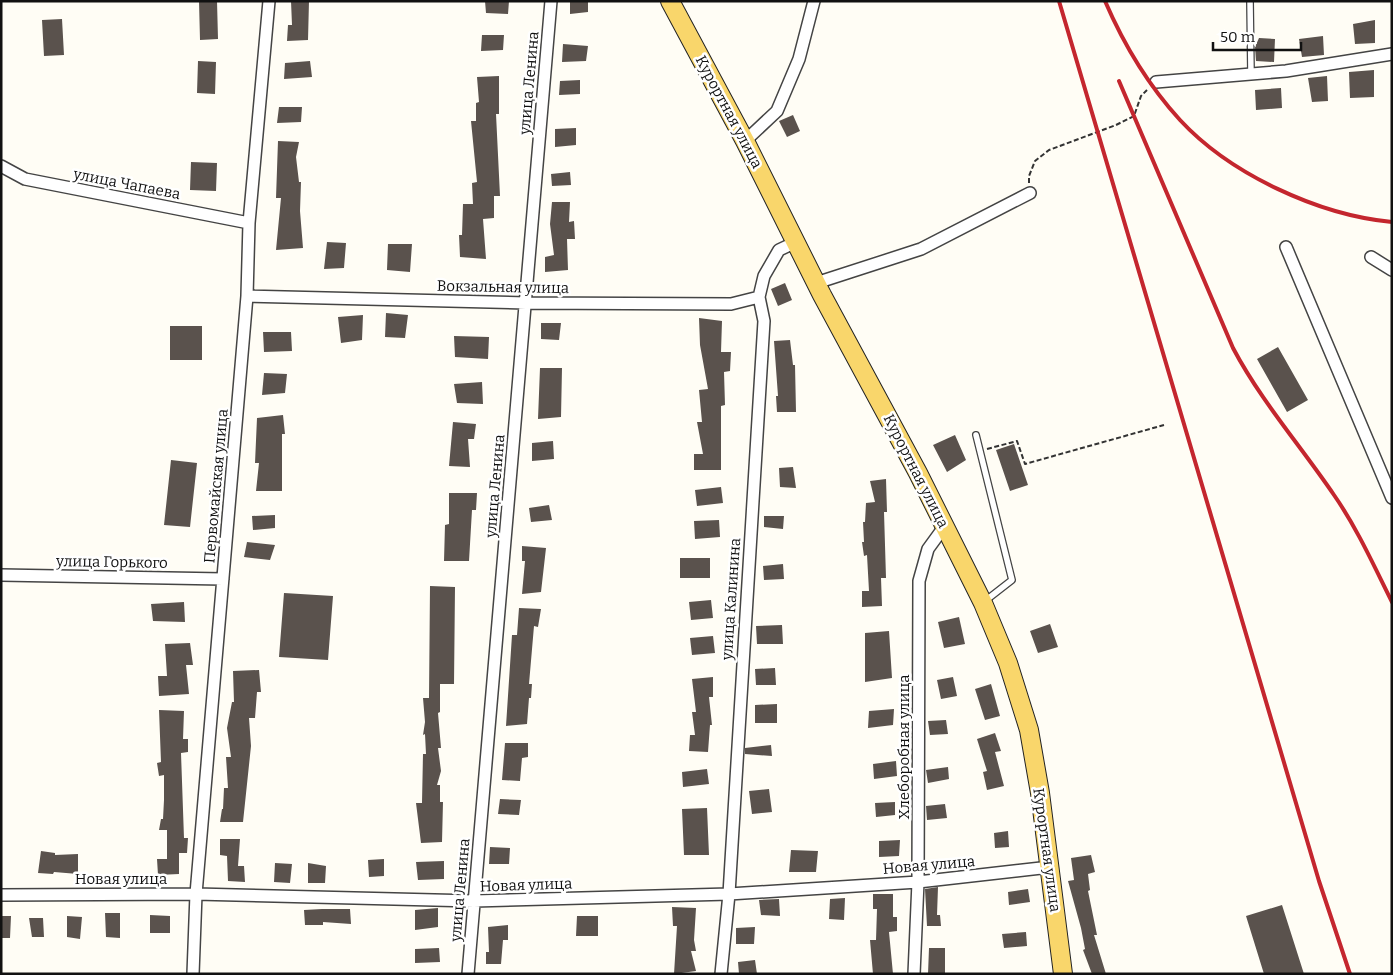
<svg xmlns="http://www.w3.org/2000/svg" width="1393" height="975" viewBox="0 0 1393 975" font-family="Bitter,serif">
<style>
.building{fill:#5a524d}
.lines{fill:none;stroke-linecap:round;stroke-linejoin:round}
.service-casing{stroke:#444;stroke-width:8}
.minor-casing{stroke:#444;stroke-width:14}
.primary-casing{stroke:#222;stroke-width:20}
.path{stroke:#333;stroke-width:2;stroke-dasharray:5 2.5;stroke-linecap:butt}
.service{stroke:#fff;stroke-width:5.5}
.minor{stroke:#fff;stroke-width:11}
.primary{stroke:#f9d66b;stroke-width:18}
.rail{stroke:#c4262e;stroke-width:4}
.labels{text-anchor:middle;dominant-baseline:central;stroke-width:5;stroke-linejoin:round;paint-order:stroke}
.street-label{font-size:15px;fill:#111;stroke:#fff}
</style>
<rect width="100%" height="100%" fill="#fffdf5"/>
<!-- building -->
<path class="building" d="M199 1H217L218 39 200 40Z
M291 1H309L308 40 287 41 288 25H292Z
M485 1H509L508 14 486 13Z
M570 1H588V12L570 14Z
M62 19 64 55 44 56 42 20Z
M1375 20V43L1355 44 1353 24Z
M482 35H504L503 50 481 51Z
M1323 36 1324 55 1302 57 1299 39Z
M1259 38 1275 39 1274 62 1256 61 1255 47Z
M563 44 588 46 586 61 562 62Z
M198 61 216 62 215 94 197 93Z
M310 61 312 77 284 79 285 63Z
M1374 70V97L1350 98 1349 72Z
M499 76V114H496L500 196H494V218L483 219 486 259 460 257 459 235H462L463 204H473L472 183 477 182 471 121H476V103L479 102 477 77Z
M1327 76 1328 101 1312 102 1308 78Z
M580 80V94L559 95 560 81Z
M1281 88 1282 108 1256 110 1255 90Z
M279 107H302L301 122 277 123Z
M793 115 800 131 787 137 779 121Z
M576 128V145L555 147V129Z
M278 141 299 142 296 157 299 182H301L300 211 303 248 276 250 281 198H276Z
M191 162 217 163 216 191 190 190Z
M570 172 571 185 552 186 551 174Z
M552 202H570L569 222 574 221 575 239H567L568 270 545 272V257L554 255 550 224Z
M327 242 346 243 344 268 324 269Z
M388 244H412L410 272 387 270Z
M785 283 792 300 778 306 771 289Z
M386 313 408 315 405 338 385 337Z
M363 315 362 340 341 343 338 317Z
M699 318 722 321 721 352H731L730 371 724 372 725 405 721 406V470H694V454H703L697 422H702L699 390 708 389 700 345Z
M541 323H561L559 340 541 339Z
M170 326H202V360H170Z
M263 332H291L292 351 264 352Z
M454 336 489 337 488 359 455 357Z
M790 340 793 365H795L796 412H777L776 396H778L774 341Z
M1278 347 1308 400 1287 412 1257 359Z
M540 368H562L561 417 538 419Z
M264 373 287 374 285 393 262 395Z
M482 382 483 404 457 403 454 384Z
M283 415 285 434H282V491H256L259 463H255L257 418Z
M453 422 476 424 474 439H468L470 467 449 466Z
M955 435 966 460 947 472 933 445Z
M553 441 554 459 532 461V443Z
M1014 444 1028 485 1010 491 996 450Z
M171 460 197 463 190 527 164 525Z
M793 467 796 488 780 487 779 468Z
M886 479 887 512H884L886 578H881L882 606 862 607V591H869L867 555 864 556 862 542H864L863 522H865L866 503 875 502 870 481Z
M721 487 723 503 697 506 695 490Z
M449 493H477L476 510H472L469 561H444L445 525 449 524Z
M549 505 552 520 531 522 529 508Z
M275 515V528L253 530 252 516Z
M764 516H784L783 529 764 527Z
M719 520 720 537 695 539 694 521Z
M247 542 275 545 270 560 244 557Z
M522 546 546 548 541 592 522 594 525 561H522Z
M680 558H710V578H680Z
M783 564 784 579 764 580 763 566Z
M430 586 455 587 454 684H440V712L438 713 441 748H438L441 771 437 785H440V802H443L442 842 421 843 416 803H422L423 754H426L425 734 423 735 425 722 423 698H429Z
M284 593 333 596 328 660 279 657Z
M711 600 713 618 691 620 689 602Z
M184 602 185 622 153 621 151 604Z
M519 608 541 609 538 627 534 626 529 684H532L531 698H529L527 724 506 726 512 635H517Z
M959 617 965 644 944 648 938 622Z
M1050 624 1058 647 1038 653 1030 631Z
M782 625 783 644H757L756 626Z
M889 631 892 678 865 682V633Z
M713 636 715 653 692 655 690 638Z
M190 643 193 665H186L189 694 159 696 158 676H167L165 644Z
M775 668 776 685H756L755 669Z
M259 670 261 692H257L255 718H249L251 746 243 822H220L222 809H223L224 788H228L226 757H231L227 728 232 702H234L233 671Z
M713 677V697H709L712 725H710L708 752 689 751 690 735H695L692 712H696L692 679Z
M953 677 957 696 941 699 937 680Z
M991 684 1000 716 985 720 975 689Z
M777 704V723H755V705Z
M894 709 893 725 868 728 869 711Z
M159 710 184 711 183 739H188V752L181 753 184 838H188L187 853H179V874L158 875 157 859H167V830H159L161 819H163L164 800V775L159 776 157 763 161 762Z
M946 720 948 734 930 735 928 721Z
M995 733 1001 751 995 752 1004 786 987 790 983 772 987 771 977 739Z
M505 743H528V757L522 758 520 781 502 780Z
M771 745 772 756 745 754V748Z
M896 761 897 776 874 779 873 764Z
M948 767 949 779 928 783 926 770Z
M707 769 709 784 683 787 682 772Z
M769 789 772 812 752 814 749 791Z
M500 799 521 800 519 815 498 814Z
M895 802V815L876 817 875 803Z
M945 804 947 818 927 820 926 806Z
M707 808 709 855H684L682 809Z
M1008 831 1009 847 995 848 994 833Z
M220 839H240L238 866H244L245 882 228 881 227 856 220 855Z
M900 840 899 856 879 857V841Z
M490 847 510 848 509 864H489Z
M791 850 818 851 816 872H789Z
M41 851 55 853V855L78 854V874L54 872 53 874 38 873Z
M1091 855 1095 872 1088 874 1090 890 1088 891 1097 935H1094L1106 974H1092L1083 950 1085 949 1081 928 1068 881 1074 880 1071 858Z
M384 859V876L369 877 368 860Z
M444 861V879L418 880 416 862Z
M275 863 292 864 290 883 274 882Z
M308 863 326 866 325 883H308Z
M938 887 937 915H940L941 926H927L925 889Z
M1028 889 1030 902 1009 905 1008 892Z
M873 894H893V917H897V931L889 932 893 974H873L870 940H876L877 909H873Z
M845 898 844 920 829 919 830 899Z
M779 899 780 916 761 915 759 900Z
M1282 905 1304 974H1264L1246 916Z
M672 907 696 908 694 940 696 951H691L696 971 674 974 677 926H673Z
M438 908V927L415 930V910Z
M322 909H350L351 924 323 922V925H305L304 910Z
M105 913H120V938L106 937Z
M150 915 170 916V933H150Z
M1 916H11L10 938H1Z
M67 916 82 917 80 939 67 937Z
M577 916H598V936H576Z
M29 918H43L44 937H32Z
M508 925V940H503L501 964H486V952H489L488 927Z
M755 927 754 944H736V928Z
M1026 932 1027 946 1004 948 1002 934Z
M439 948 440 962 415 963V949Z
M929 948H945V974H928Z
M755 960 757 974H739L738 962Z"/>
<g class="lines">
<defs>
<path id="service" d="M1250 1 1251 74
M976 435 1012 580 985 601"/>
<path id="minor" d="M1156 82 1286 71 1392 54
M745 141 777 111 799 59 814 1
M1 166 25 179 249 223
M1286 247 1392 498
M1371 257 1392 270
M816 283 921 249 1030 193
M247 296 526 303 731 304 759 297
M1 575 223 579
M1 895 196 894 474 901 729 894 918 882 1050 867
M193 974 196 894 247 296 249 223 269 1
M468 974 551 1
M721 974 729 894 764 321 759 297 764 276 779 250 796 242
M914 974 918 882 919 581 928 549 944 527"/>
<path id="primary" d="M670 1 745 141 822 295 918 473 983 603 1008 663 1029 730 1040 793 1063 974"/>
</defs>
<!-- service casing -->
<use href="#service" class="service-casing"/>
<!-- minor casing -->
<use href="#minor" class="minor-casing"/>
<!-- primary casing -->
<use href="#primary" class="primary-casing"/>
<!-- path -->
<path class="path" d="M1029 183V176L1035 161 1049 150 1116 125 1134 116 1141 96 1147 90
M987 449 1017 441 1025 464 1164 425"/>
<!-- service -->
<use href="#service" class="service"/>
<!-- minor -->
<use href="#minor" class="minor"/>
<!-- primary -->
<use href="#primary" class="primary"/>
<!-- rail -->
<path class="rail" d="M1059 1 1319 881 1350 974
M1105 1C1124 45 1148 85 1180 120 1230 174 1318 215 1392 222
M1119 81 1233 348C1261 401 1300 445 1334 495 1357 528 1374 566 1392 602"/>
</g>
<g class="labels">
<!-- street labels -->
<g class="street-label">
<text transform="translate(529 83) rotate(-85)">улица Ленина</text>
<text transform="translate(729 112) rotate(62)">Курортная улица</text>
<text transform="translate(127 184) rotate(11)">улица Чапаева</text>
<text transform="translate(503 287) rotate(1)">Вокзальная улица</text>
<text transform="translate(916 471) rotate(63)">Курортная улица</text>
<text transform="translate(216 486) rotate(-85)">Первомайская улица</text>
<text transform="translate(495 486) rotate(-85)">улица Ленина</text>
<text transform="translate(112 562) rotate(1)">улица Горького</text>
<text transform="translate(731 599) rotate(-86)">улица Калинина</text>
<text transform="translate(904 747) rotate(-90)">Хлеборобная улица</text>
<text transform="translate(1047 850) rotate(82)">Курортная улица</text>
<text transform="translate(929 865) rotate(-5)">Новая улица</text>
<text x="121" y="879">Новая улица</text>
<text transform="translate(526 885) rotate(-2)">Новая улица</text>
<text transform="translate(460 890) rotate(-85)">улица Ленина</text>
</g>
</g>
<!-- border -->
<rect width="1393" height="975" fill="none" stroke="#111111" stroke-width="5"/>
<!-- scale -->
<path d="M1213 42v8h88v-8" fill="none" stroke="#111111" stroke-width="2.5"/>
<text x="1220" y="42" font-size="15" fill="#111111" stroke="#ffffff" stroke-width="4" paint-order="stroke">50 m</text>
</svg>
